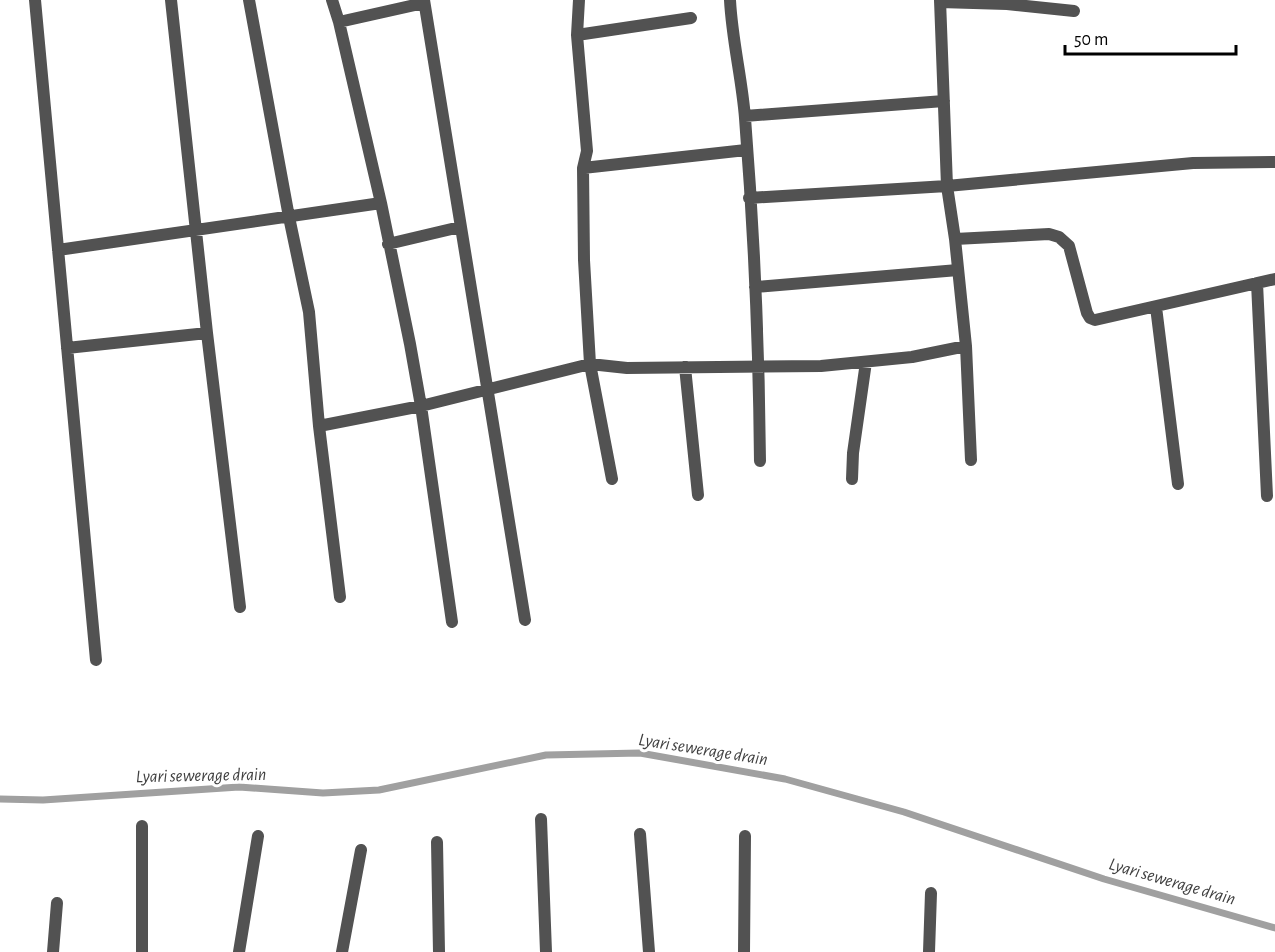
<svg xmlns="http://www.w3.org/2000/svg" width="1275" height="952" viewBox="0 0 1275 952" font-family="'Alegreya Sans',sans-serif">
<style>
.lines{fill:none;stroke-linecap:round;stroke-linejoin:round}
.stream{stroke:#a0a0a0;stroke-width:7}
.minor{stroke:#525252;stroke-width:12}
.labels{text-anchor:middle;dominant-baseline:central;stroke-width:6;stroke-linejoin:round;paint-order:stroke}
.water-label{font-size:18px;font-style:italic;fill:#414141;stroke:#fff}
</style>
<rect width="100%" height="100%" fill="#fff"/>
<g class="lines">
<!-- stream -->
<path class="stream" d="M0 799 43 800 239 787 323 793 379 790 546 755 640 753 785 779 904 812 1104 879 1275 928"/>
<!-- minor -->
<path class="minor" d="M35 0 96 660
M171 0 207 333 240 607
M249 0 289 217 309 312 319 426 340 597
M332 0 339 22 381 203 410 344 421 406 452 622
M424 0 525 620
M579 0 577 35 587 151 583 168 584 260 590 364 612 479
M730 0C732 40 742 79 745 118 754 232 759 347 760 461
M940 0 947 186 955 239 966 346 971 460
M940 2 1007 4 1074 11
M339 22 424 3
M577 35 691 18
M745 116 944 101
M583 168 746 150
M749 198 947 186 1193 163 1275 162
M955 239 1049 234 1059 237 1069 246 1087 313 1090 318 1095 320 1275 279
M388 244 460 227
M58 250 381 203
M1257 283 1267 496
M755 287 958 270
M1156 307 1178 484
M67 348 207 333
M685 367 698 495
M319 426 421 406 590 364 627 368 821 366 912 357 966 346
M852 479 853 453 866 362
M541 819 546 952
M142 826V952
M640 834 649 952
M437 842 439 952
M53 952 57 903
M239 952 258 836
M342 952 361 850
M744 952 745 836
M929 952 931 893"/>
</g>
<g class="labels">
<!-- water labels -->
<g class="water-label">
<text transform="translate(703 750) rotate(9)">Lyari sewerage drain</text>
<text transform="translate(201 776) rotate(-1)">Lyari sewerage drain</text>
<text transform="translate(1172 882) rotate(16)">Lyari sewerage drain</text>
</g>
</g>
<!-- scale -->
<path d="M1065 45v9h171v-9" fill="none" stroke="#000000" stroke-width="3"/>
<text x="1074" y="45" font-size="18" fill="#000000" stroke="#ffffff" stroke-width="4.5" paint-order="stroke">50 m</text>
</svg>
